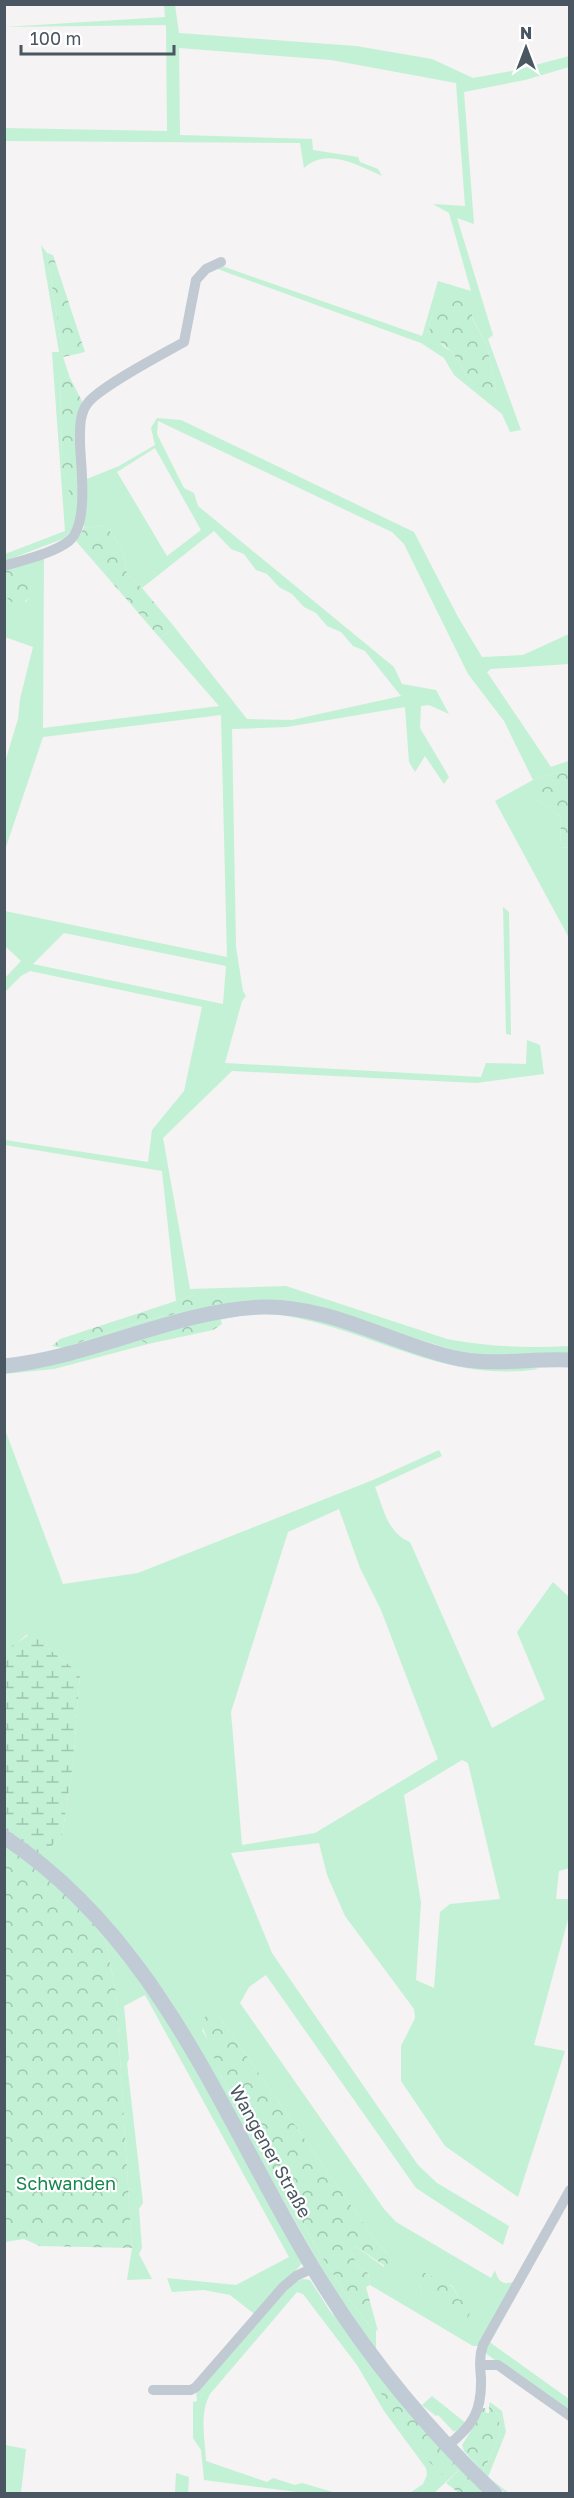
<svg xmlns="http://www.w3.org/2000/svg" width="574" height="2498" viewBox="0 0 574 2498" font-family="'Golos Text',sans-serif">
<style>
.grass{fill:#c3f1d5;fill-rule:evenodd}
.forest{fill:url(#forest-crowns)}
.wetland{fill:url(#wetland-marsh)}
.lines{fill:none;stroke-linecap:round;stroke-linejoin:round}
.street{stroke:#c1cad2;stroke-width:10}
.secondary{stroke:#c1cbd6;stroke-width:15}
.labels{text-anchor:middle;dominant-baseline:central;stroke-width:4.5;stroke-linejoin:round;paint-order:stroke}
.street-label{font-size:18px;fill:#4a5661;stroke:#fff}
.park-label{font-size:18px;fill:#17864f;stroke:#fff}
</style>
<defs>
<pattern id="forest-crowns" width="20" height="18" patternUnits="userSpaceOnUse" patternTransform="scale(1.5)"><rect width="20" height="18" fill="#c3f1d5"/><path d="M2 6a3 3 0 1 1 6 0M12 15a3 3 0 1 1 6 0" fill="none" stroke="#a0c6b0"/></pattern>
<pattern id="wetland-marsh" width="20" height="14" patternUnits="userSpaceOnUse" patternTransform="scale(1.5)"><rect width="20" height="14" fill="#c3f1d5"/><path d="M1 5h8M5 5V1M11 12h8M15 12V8" fill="none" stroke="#a0c6b0"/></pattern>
</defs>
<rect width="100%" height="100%" fill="#f5f3f3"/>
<!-- grass -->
<path class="grass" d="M164 5H175L179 33 356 46 432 59 473 78 517 70 569 56V67L525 80 464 92 474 224 457 218 493 335 488 339 521 430 510 432 502 414 454 375 444 358 421 343 215 268 219 265 422 336 438 281 471 291 449 213 433 204 465 206 456 83 331 60 179 48 180 135 312 139 313 150 358 157 360 162 378 169 382 176C357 165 327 147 304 168L300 143 5 141V128L167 131 166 25 5 27 165 17ZM440 307H472V317L487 346 496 391 491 398 468 377 453 353 443 346 429 326 432 315Z
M41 245 47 253 63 357 70 378 60 376 62 469 73 503 79 501 74 527 65 538 5 561V554L65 531 52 352H59Z
M157 418 181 420 414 532 458 617 482 657 523 655 569 634V664L491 669 487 672 551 767 568 761 569 773 558 772 533 780 537 800 561 817 560 847 569 848V938L495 801 533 780 504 721 468 674 404 544 392 532 158 421 157 434 184 488 194 493 198 506 394 667 402 684 436 690 449 714 429 705 421 706 420 728 449 777 444 784 425 756 415 772 409 762 405 707 287 727 232 729 236 947 243 991 246 996 242 1001 225 1063 481 1077 486 1063 526 1064 527 1040 540 1045 544 1074 476 1083 232 1071 163 1138 190 1289 286 1286 447 1339C488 1347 528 1348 569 1346V1355L504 1357 464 1353 301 1304 64 1350 63 1348 138 1322 224 1303 226 1298 223 1295H194L176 1301 162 1171 5 1145V1140L148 1162 152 1130 184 1091 202 1007 30 971 21 976 5 992V978L21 961 5 946V911L227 957 221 715 43 737 5 850V762L18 719 20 699 33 647 5 637V594L9 601 26 602 29 598V560L44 556 43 728 219 706 160 638 169 633 172 624 247 719 292 720 401 696 365 651 353 646 341 632 327 626 316 613 304 607 292 594 279 587 267 574 256 570 244 554 231 549 214 531 142 588 127 574 123 551 106 525 84 528 82 481 119 466 155 445 151 428ZM155 448 201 530 167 556 117 472ZM64 933 226 966 223 1004 33 964Z
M503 907 509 912 511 1035 506 1034Z
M281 1315H309L397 1343 539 1369C445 1384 370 1329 281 1315Z
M142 1335V1341L148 1344 54 1369 5 1374V1370Z
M4 1427 63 1584 138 1573 373 1480 439 1450 442 1456 375 1487C383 1507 387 1533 410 1542L492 1728 545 1699 517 1632 553 1582 569 1597 570 1868 559 1871 556 1899H569V1916L534 2045 565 2051 518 2197 445 2146 401 2081V2046L415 2018 414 2009 345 1916 327 1875 319 1843 231 1853 272 1953 418 2165 437 2183 509 2226 503 2245 416 2188 266 1975 249 1987 240 2003 384 2209 396 2222 491 2278 495 2270C498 2282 504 2287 517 2280L479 2346H473L370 2285 368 2273 357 2266 351 2250 355 2246 384 2267 389 2255 378 2244 218 2015 202 2030 210 2044 221 2076 319 2252 351 2302 370 2326 376 2329V2350L330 2283 171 2001 136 1952 104 1915 41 1856 62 1836 73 1764 80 1674 49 1649 45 1638 26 1635 14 1646 5 1647ZM339 1509 360 1568 381 1610 438 1759 315 1833 242 1845 231 1712 288 1532ZM462 1760 468 1763 500 1899 450 1904 440 1912 434 1988 416 1980 421 1903 404 1795ZM420 2285H449L453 2286 459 2300 422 2293Z
M87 1913 151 1991 304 2261 257 2316 230 2295 204 2290 172 2292 167 2278 236 2285 289 2257 145 1995 124 2006 129 2059 127 2063 143 2203 139 2209 142 2248 139 2254 152 2279 127 2280 132 2248 116 1993 106 1943Z
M302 2279 310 2280 332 2314 337 2318 374 2369 368 2373 461 2468 434 2493H410L423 2484 427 2475 426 2468 384 2411 357 2365 303 2294 297 2292 210 2394C199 2415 205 2438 206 2461L267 2482 273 2478 295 2485 302 2483 336 2493H305L204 2480 201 2450 193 2438V2402L197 2401 196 2390 292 2284Z
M488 2341 569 2399V2413L485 2353Z
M432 2396 467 2424 454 2432 438 2415 436 2416 422 2405Z
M490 2402 502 2411 506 2432 488 2477 509 2493H505L483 2472 500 2434 499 2415 489 2406Z
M5 2445 26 2449 21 2493H5Z
M176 2473 189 2477 188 2493H175Z"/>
<!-- forest -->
<path class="forest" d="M47 253 53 255 85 352 63 357Z
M458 297 472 307V318L487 346 496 391 491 399 468 377 453 353 431 334 429 326 432 315 444 299Z
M60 375 70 378 82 401 79 501 73 504 62 469Z
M106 525 123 551 127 574 142 588 172 624 169 633 160 638 76 541 84 528Z
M29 560 31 596 21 605 9 601 5 594 4 569Z
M558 772 569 773V848L560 847 561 817 537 800 530 786 533 780Z
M194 1295H223L226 1298 225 1303 138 1322 63 1348 52 1346 60 1339Z
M220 1317 222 1324 213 1330 148 1344 142 1341V1335Z
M4 1844 29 1861 87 1913 106 1943 116 1993 132 2248 40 2246 24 2239 5 2242Z
M213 2012 218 2015 378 2244 389 2255 391 2264 388 2268 355 2246 351 2250 357 2266 368 2273 370 2285 366 2287 378 2331 370 2326 351 2302 319 2252 221 2076 200 2020Z
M413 2267 453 2287 459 2300 469 2298 475 2302 466 2322 422 2293 420 2285 410 2272Z
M374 2369 455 2463 442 2475 416 2448 368 2373Z
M489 2406 499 2415 500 2434 483 2472 464 2451 462 2445 479 2418 481 2408H485L486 2413H489Z
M461 2468 487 2493H459L446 2483Z"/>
<!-- wetland -->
<path class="wetland" d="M36 1633 45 1638 49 1649 80 1674 73 1764 62 1836 41 1856 5 1829V1647C19 1647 20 1636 36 1633Z"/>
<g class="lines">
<!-- street -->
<path class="street" d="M4 566C23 560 54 553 69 541 89 525 81 468 80 444 80 430 79 415 87 404 99 387 163 354 184 342L196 280 206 269 221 262
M480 2365H498L570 2416
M153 2390H191L196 2387 283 2287 296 2276 313 2268
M447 2446C473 2426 482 2411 481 2378 480 2367 479 2356 483 2345L570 2190"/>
<!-- secondary -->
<path class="secondary" d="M4 1366C93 1357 173 1311 262 1307 328 1305 389 1342 451 1357 491 1367 529 1358 570 1360
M4 1837C160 1940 221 2115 313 2268 363 2351 425 2427 495 2494"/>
</g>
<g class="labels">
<!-- street labels -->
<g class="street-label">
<text transform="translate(271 2151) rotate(61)">Wangener Straße</text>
</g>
<!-- park labels -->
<g class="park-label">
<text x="66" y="2183">Schwanden</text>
</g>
</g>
<!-- border -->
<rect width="574" height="2498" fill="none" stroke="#4a5661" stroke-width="12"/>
<!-- north arrow -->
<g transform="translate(526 48)" stroke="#ffffff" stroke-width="4.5" paint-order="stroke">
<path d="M0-4.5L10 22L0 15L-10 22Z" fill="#4a5661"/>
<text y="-9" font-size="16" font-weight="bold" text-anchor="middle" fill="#4a5661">N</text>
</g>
<!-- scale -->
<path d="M21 45v9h153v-9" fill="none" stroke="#4a5661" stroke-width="3"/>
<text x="30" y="45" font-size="18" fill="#4a5661" stroke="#ffffff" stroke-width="4.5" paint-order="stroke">100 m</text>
</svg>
